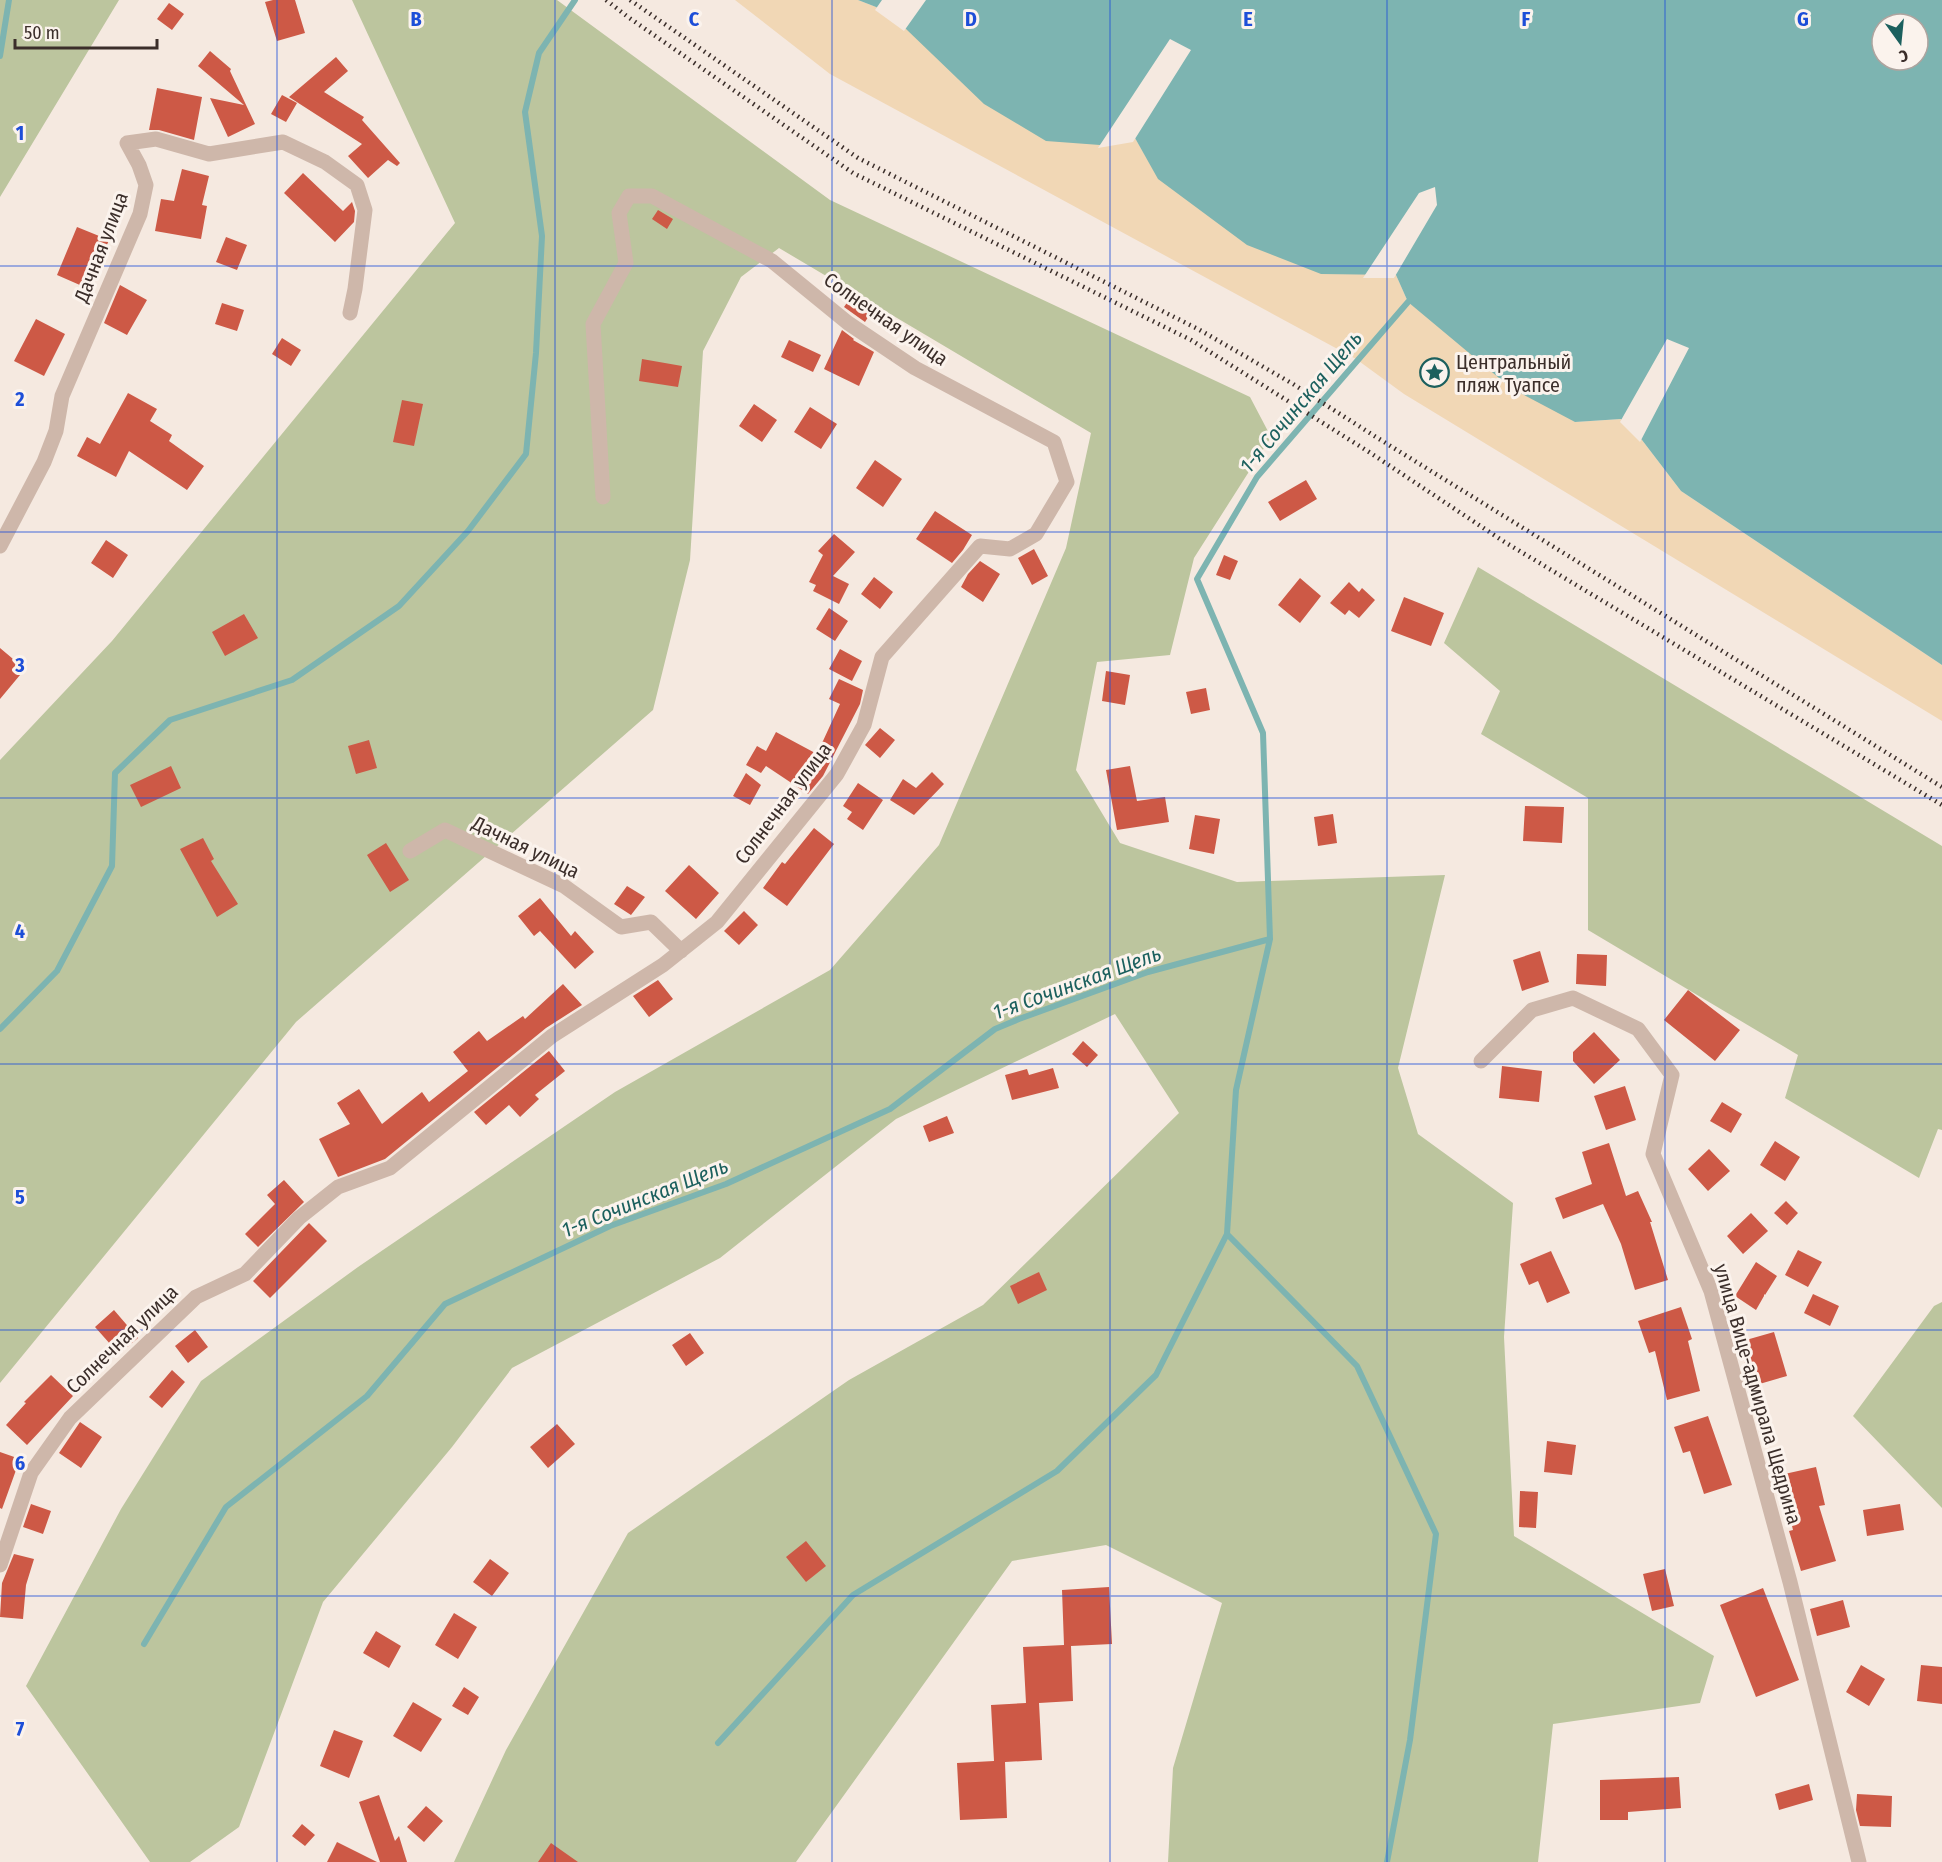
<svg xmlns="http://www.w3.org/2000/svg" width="1942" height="1862" viewBox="0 0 1942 1862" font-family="'Fira Sans Condensed',sans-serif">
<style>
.green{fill:#bcc59e}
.sand{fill:#f1d7b5}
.water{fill:#7db4b1;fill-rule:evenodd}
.pier{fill:#f5e9e0}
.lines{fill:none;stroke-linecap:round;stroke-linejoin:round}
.stream{stroke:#7db4b1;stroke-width:6}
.building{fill:#cd5946}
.minor{stroke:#ceb7aa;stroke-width:15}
.rail{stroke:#3b2e2a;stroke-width:4.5;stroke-dasharray:1.5 4.5;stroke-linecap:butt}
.grid{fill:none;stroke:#1d4ed8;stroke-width:1.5;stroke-opacity:0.55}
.labels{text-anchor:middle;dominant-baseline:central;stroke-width:6;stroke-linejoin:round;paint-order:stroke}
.street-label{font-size:20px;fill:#3b2e2a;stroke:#fbf3ed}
.poi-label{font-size:20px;fill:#3b2e2a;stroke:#fbf3ed;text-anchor:start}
.water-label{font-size:21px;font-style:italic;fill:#1c605e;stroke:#fbf3ed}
.grid-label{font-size:20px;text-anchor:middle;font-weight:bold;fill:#1d4ed8;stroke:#fbf3ed;stroke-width:6;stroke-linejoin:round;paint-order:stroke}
</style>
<rect width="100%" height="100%" fill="#f5e9e0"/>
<!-- green -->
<path class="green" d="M0 0H119L0 197Z
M352 0H557L830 200 1250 397 1271 437 1194 558 1170 655 1097 662 1076 770 1120 843 1237 882 1445 875 1398 1068 1418 1134 1513 1203 1504 1337 1514 1536 1714 1656 1700 1703 1553 1724 1538 1862H1168L1173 1768 1222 1603 1106 1545 1012 1561 796 1862H454L506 1750 628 1533 849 1380 983 1305 1179 1113 1115 1014 896 1119 720 1258 512 1368 452 1447 323 1602 239 1827 190 1862H150L26 1686 121 1509 201 1381 358 1267 615 1092 830 970 939 845 1066 548 1091 433 779 248 741 277 703 351 690 560 653 710 296 1022 0 1383V760L112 641 455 223Z
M1478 567 1942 846V1130L1938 1129 1919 1178 1785 1098 1798 1055 1588 930V798L1481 734 1500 691 1444 643Z
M1942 1302V1508L1853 1416 1934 1306Z"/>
<!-- sand -->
<path class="sand" d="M735 0H858L876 7 906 29 1135 138 1159 179 1396 275 1408 302 1575 422 1621 419 1642 440 1681 491 1942 665V721L1404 394 1356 359 830 74Z"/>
<!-- water -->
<path class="water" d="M858 0H1942V665L1681 491 1642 440 1621 419 1575 422 1511 388 1408 302 1396 275 1321 274 1247 245 1158 179 1135 138 1100 145 1046 141 984 104 906 29 876 7ZM1882 24H1918V60H1882Z"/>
<!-- pier -->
<path class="pier" d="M882 0H926L904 31 875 10Z
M1170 39 1191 50 1133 142 1098 148Z
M1435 187 1437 205 1394 278H1363L1419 193Z
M1667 339 1689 348 1640 442 1620 422Z"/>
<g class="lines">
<!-- stream -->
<path class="stream" d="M0 56 9 0
M1270 939 1236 1090 1227 1234 1357 1366 1436 1534 1410 1740 1387 1862
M0 1029 57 971 112 866 115 773 170 720 292 680 399 606 468 531 526 454 536 353 542 236 525 112 539 53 575 0
M144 1644 226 1507 367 1396 445 1304 610 1226 726 1184 890 1109 995 1029 1019 1019 1148 972 1270 939 1263 733 1197 579 1257 477 1408 302
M718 1743 853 1595 1057 1471 1156 1375 1227 1234"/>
</g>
<!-- building -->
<path class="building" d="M273 0H295L305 33 277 41 265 2Z
M169 3 184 14 172 30 157 19Z
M210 51 231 69 230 71 255 124 228 137 210 98 244 105 198 66Z
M336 57 348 71 324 92 364 117 362 120 400 163 397 166 388 160 368 178 348 156 362 144 289 97Z
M157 88 202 97 194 140 159 130H149Z
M282 95 297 103 286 122 271 114Z
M182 169 209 176 202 205 207 206 201 239 155 231 161 199 174 201Z
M303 173 343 211 352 202 355 211 354 222 335 242 284 193Z
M658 210 673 219 667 229 652 219Z
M77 227 109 240 89 289 57 275Z
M226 237 247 245 237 270 216 262Z
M120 285 147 300 127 335 104 323Z
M851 297 872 311 865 322 844 307Z
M222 303 244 310 237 331 215 324Z
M36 319 65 334 44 376 14 361Z
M842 330 854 339 853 340 874 352 859 386 824 369Z
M282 338 301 350 291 366 272 354Z
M789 340 821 355 813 372 781 357Z
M642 359 682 366 678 387 639 381Z
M128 393 157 409 150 421 172 435 169 441 204 466 187 490 129 451 116 477 77 456 87 437 100 444Z
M402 400 423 404 414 446 393 442Z
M754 404 777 420 762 442 739 426Z
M810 407 837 424 821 449 794 432Z
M875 460 902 479 883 507 856 488Z
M1306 480 1317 499 1280 521 1268 502Z
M935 511 972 535 963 550 952 563 916 539Z
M834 534 855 552 833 576 849 584 839 604 813 591 816 585 809 582 823 555 818 551Z
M106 540 128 555 113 578 91 563Z
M1034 549 1048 576 1032 585 1018 558Z
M1224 555 1238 561 1230 580 1216 575Z
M980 561 1000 574 983 602 961 587 968 574Z
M874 577 893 592 880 609 861 594Z
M1300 578 1321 596 1300 623 1278 605Z
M1349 582 1359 592 1362 588 1375 600 1359 618 1349 610 1345 615 1330 603Z
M1404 597 1444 613 1431 646 1391 631Z
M829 608 848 621 835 641 816 629Z
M244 614 258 638 225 656 212 632Z
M0 648 25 669 0 699Z
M840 649 862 661 852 681 829 669Z
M1106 671 1130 675 1125 705 1102 701Z
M839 679 863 690 860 704 823 776 808 794 766 766 761 773 746 765 757 746 766 751 776 732 817 754 840 704 829 699Z
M1206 688 1210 710 1191 714 1186 692Z
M880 728 895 740 880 758 865 745Z
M369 740 377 768 356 774 348 746Z
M171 766 181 788 141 807 130 785Z
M1130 766 1137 801 1165 797 1169 822 1117 830 1106 770Z
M932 772 944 784 914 815 890 800 903 779 916 788Z
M746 773 761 785 750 805 733 796Z
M858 783 883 800 863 830 847 819 852 812 843 806Z
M1525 806 1564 807 1562 843 1523 841Z
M1333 814 1337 843 1318 846 1314 817Z
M1195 815 1220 819 1214 854 1189 849Z
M814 828 834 844 787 906 763 888 782 862 785 864Z
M203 838 214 859 211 861 238 904 217 917 180 849Z
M386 843 409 880 390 892 367 855Z
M689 865 719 893 696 919 665 891Z
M627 886 645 897 631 915 614 904Z
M540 898 571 936 575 931 594 952 575 969 540 931 534 936 518 916Z
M744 911 758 925 739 945 724 931Z
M1540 951 1549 982 1522 991 1513 960Z
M1577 954 1607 955 1606 986 1576 984Z
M658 980 673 999 649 1017 633 996Z
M563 984 582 1005 546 1028 385 1159 338 1177 319 1139 350 1124 337 1103 359 1089 382 1124 422 1092 429 1102 468 1071 453 1052 479 1031 487 1041 523 1016 525 1019Z
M1688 990 1740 1030 1715 1061 1664 1020Z
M1594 1032 1620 1060 1594 1084 1573 1061V1052Z
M1083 1041 1098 1055 1087 1067 1072 1054Z
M549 1051 565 1071 535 1095 539 1099 520 1117 509 1105 486 1125 474 1112Z
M1502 1066 1542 1071 1539 1102 1499 1098Z
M1053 1068 1059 1088 1012 1100 1005 1075 1027 1069 1029 1075Z
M1625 1086 1636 1120 1606 1130 1594 1096Z
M1722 1102 1742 1114 1731 1133 1710 1121Z
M947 1116 954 1133 929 1142 923 1126Z
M1775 1141 1800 1157 1785 1181 1760 1165Z
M1609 1143 1626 1196 1638 1191 1652 1222H1650L1668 1280 1635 1290 1621 1244 1603 1204 1563 1219 1555 1198 1592 1184 1582 1152Z
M1709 1149 1730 1171 1708 1191 1688 1169Z
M284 1180 304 1202 258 1247 245 1234 275 1204 267 1195Z
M1786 1201 1798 1213 1787 1225 1774 1213Z
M1751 1213 1768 1231 1743 1254 1727 1236Z
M309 1223 327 1241 270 1298 253 1281Z
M1798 1250 1822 1262 1808 1287 1785 1275Z
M1551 1251 1570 1293 1547 1303 1538 1281 1529 1285 1520 1264Z
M1756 1262 1777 1276 1765 1295 1764 1294V1296L1756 1310 1735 1296Z
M1039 1272 1047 1290 1018 1304 1010 1286Z
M1813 1294 1839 1306 1830 1326 1804 1313Z
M1681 1307 1692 1339 1688 1341 1700 1391 1667 1400 1655 1351 1649 1353 1638 1321Z
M114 1310 138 1338 119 1354 95 1327Z
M195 1330 208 1347 188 1363 175 1346Z
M1774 1332 1787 1376 1756 1385 1754 1377 1749 1379 1739 1342Z
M690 1333 704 1353 686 1366 672 1345Z
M172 1370 185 1382 162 1408 149 1397Z
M51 1375 73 1396 27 1445 6 1425 26 1403 24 1402Z
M1708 1416 1732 1485 1704 1494 1690 1451 1683 1453 1674 1427Z
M80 1422 102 1437 81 1468 59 1453Z
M557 1424 575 1444 548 1468 530 1447Z
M1547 1441 1576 1445 1572 1475 1544 1472Z
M0 1452 20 1459 2 1509 0 1508Z
M1816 1467 1825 1505 1819 1506 1836 1561 1801 1571 1789 1531 1793 1530 1780 1475Z
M1520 1491 1538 1492 1536 1528 1519 1527Z
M31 1504 51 1511 43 1534 23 1527Z
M1900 1504 1904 1530 1867 1536 1863 1510Z
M806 1541 826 1566 806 1582 786 1557Z
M14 1554 34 1559 26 1585 23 1619 0 1617 2 1583Z
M490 1559 509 1573 492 1596 473 1582Z
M1665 1569 1674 1606 1652 1611 1643 1574Z
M1109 1587 1112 1644 1071 1646 1073 1701 1039 1703 1042 1760 1005 1762 1007 1818 960 1820 957 1763 994 1761 991 1705 1026 1703 1023 1647 1064 1645 1062 1590Z
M1763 1588 1799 1680 1756 1697 1720 1605Z
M1843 1600 1850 1627 1817 1636 1810 1609Z
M454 1613 477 1627 458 1659 435 1645Z
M376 1631 401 1646 389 1668 363 1653Z
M1861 1665 1885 1679 1869 1706 1846 1692Z
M1921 1665 1942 1667V1704L1917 1701Z
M464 1687 479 1697 468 1715 452 1706Z
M413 1702 442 1719 421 1752 393 1736Z
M334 1730 363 1741 349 1778 320 1766Z
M1679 1777 1681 1808 1628 1812V1820H1600V1780Z
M1809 1784 1813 1800 1779 1810 1775 1794Z
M1857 1794 1892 1796 1891 1827 1860 1826 1856 1810Z
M379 1795 395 1841 399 1836 407 1862H380L359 1802Z
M426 1806 443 1821 424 1842 407 1827Z
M302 1824 315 1835 305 1846 292 1836Z
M337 1842 377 1862H327Z
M551 1843 578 1862H538Z"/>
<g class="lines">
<!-- minor -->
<path class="minor" d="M0 546 44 462 56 431 62 396 140 214 146 185 139 165 127 143 156 139 209 154 283 142 325 162 357 185 365 210 355 289 350 313
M410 851 445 830 564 886 621 927 651 922 681 951
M1481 1061 1532 1010 1573 998 1638 1029 1672 1075 1653 1154 1711 1291 1790 1582 1859 1862
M0 1565 31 1473 70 1418 196 1297 245 1274 299 1218 338 1187 390 1168 552 1036 663 965 717 922 837 774 864 725 882 657 980 546 1010 549 1036 534 1067 482 1054 442 915 368 848 323 772 261 652 196H629L619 213 626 263 593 324 603 497"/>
<!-- rail -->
<path class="rail" d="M606 0 628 17 853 173 1191 340 1369 452 1503 541 1942 805
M630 0 858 158 1198 329 1293 384 1376 437 1942 787"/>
</g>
<!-- grid -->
<path class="grid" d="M277 0V1862M555 0V1862M832 0V1862M1110 0V1862M1387 0V1862M1665 0V1862M0 266H1942M0 532H1942M0 798H1942M0 1064H1942M0 1330H1942M0 1596H1942"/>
<!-- icons -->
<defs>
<symbol id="sight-ring" viewBox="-11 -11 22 22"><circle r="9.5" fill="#fbf3ed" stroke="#1c605e" stroke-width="1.5"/><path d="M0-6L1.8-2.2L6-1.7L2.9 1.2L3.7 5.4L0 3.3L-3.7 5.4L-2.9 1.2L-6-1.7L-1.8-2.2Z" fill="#1c605e"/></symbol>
</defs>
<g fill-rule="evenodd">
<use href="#sight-ring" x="1418" y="356" width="33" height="33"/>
</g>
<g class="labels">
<!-- street labels -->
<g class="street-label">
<text transform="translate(101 247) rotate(-69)">Дачная улица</text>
<text transform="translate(886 319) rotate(35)">Солнечная улица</text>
<text transform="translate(783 803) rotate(-53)">Солнечная улица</text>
<text transform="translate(526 847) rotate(26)">Дачная улица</text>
<text transform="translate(122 1339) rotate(-44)">Солнечная улица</text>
<text transform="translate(1758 1394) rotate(74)">улица Вице-адмирала Щедрина</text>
</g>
<!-- poi labels -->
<g class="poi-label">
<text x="1456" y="362">Центральный<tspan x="1456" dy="23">пляж Туапсе</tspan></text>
</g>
<!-- water labels -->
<g class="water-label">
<text transform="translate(1301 402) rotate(-50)">1-я Сочинская Щель</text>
<text transform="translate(1077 983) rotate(-20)">1-я Сочинская Щель</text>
<text transform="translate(645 1198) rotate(-22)">1-я Сочинская Щель</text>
</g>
</g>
<g class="grid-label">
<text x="416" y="26">B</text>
<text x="694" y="26">C</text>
<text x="971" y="26">D</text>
<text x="1248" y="26">E</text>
<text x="1526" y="26">F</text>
<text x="1803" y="26">G</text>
<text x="20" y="140">1</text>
<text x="20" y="406">2</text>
<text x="20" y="672">3</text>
<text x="20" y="938">4</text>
<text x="20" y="1204">5</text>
<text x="20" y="1470">6</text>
<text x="20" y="1736">7</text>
</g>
<!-- north arrow -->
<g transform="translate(1900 42) rotate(165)"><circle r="28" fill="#fbf3ed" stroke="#aea49f" stroke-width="1.5"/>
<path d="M0-4.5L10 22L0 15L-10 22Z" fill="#1c605e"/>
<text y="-9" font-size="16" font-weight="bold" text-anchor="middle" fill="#3b2e2a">С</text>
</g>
<!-- scale -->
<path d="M15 39v9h142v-9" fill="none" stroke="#3b2e2a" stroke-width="3"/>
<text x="24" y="39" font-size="18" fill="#3b2e2a" stroke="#fbf3ed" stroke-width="4.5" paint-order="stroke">50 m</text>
</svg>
